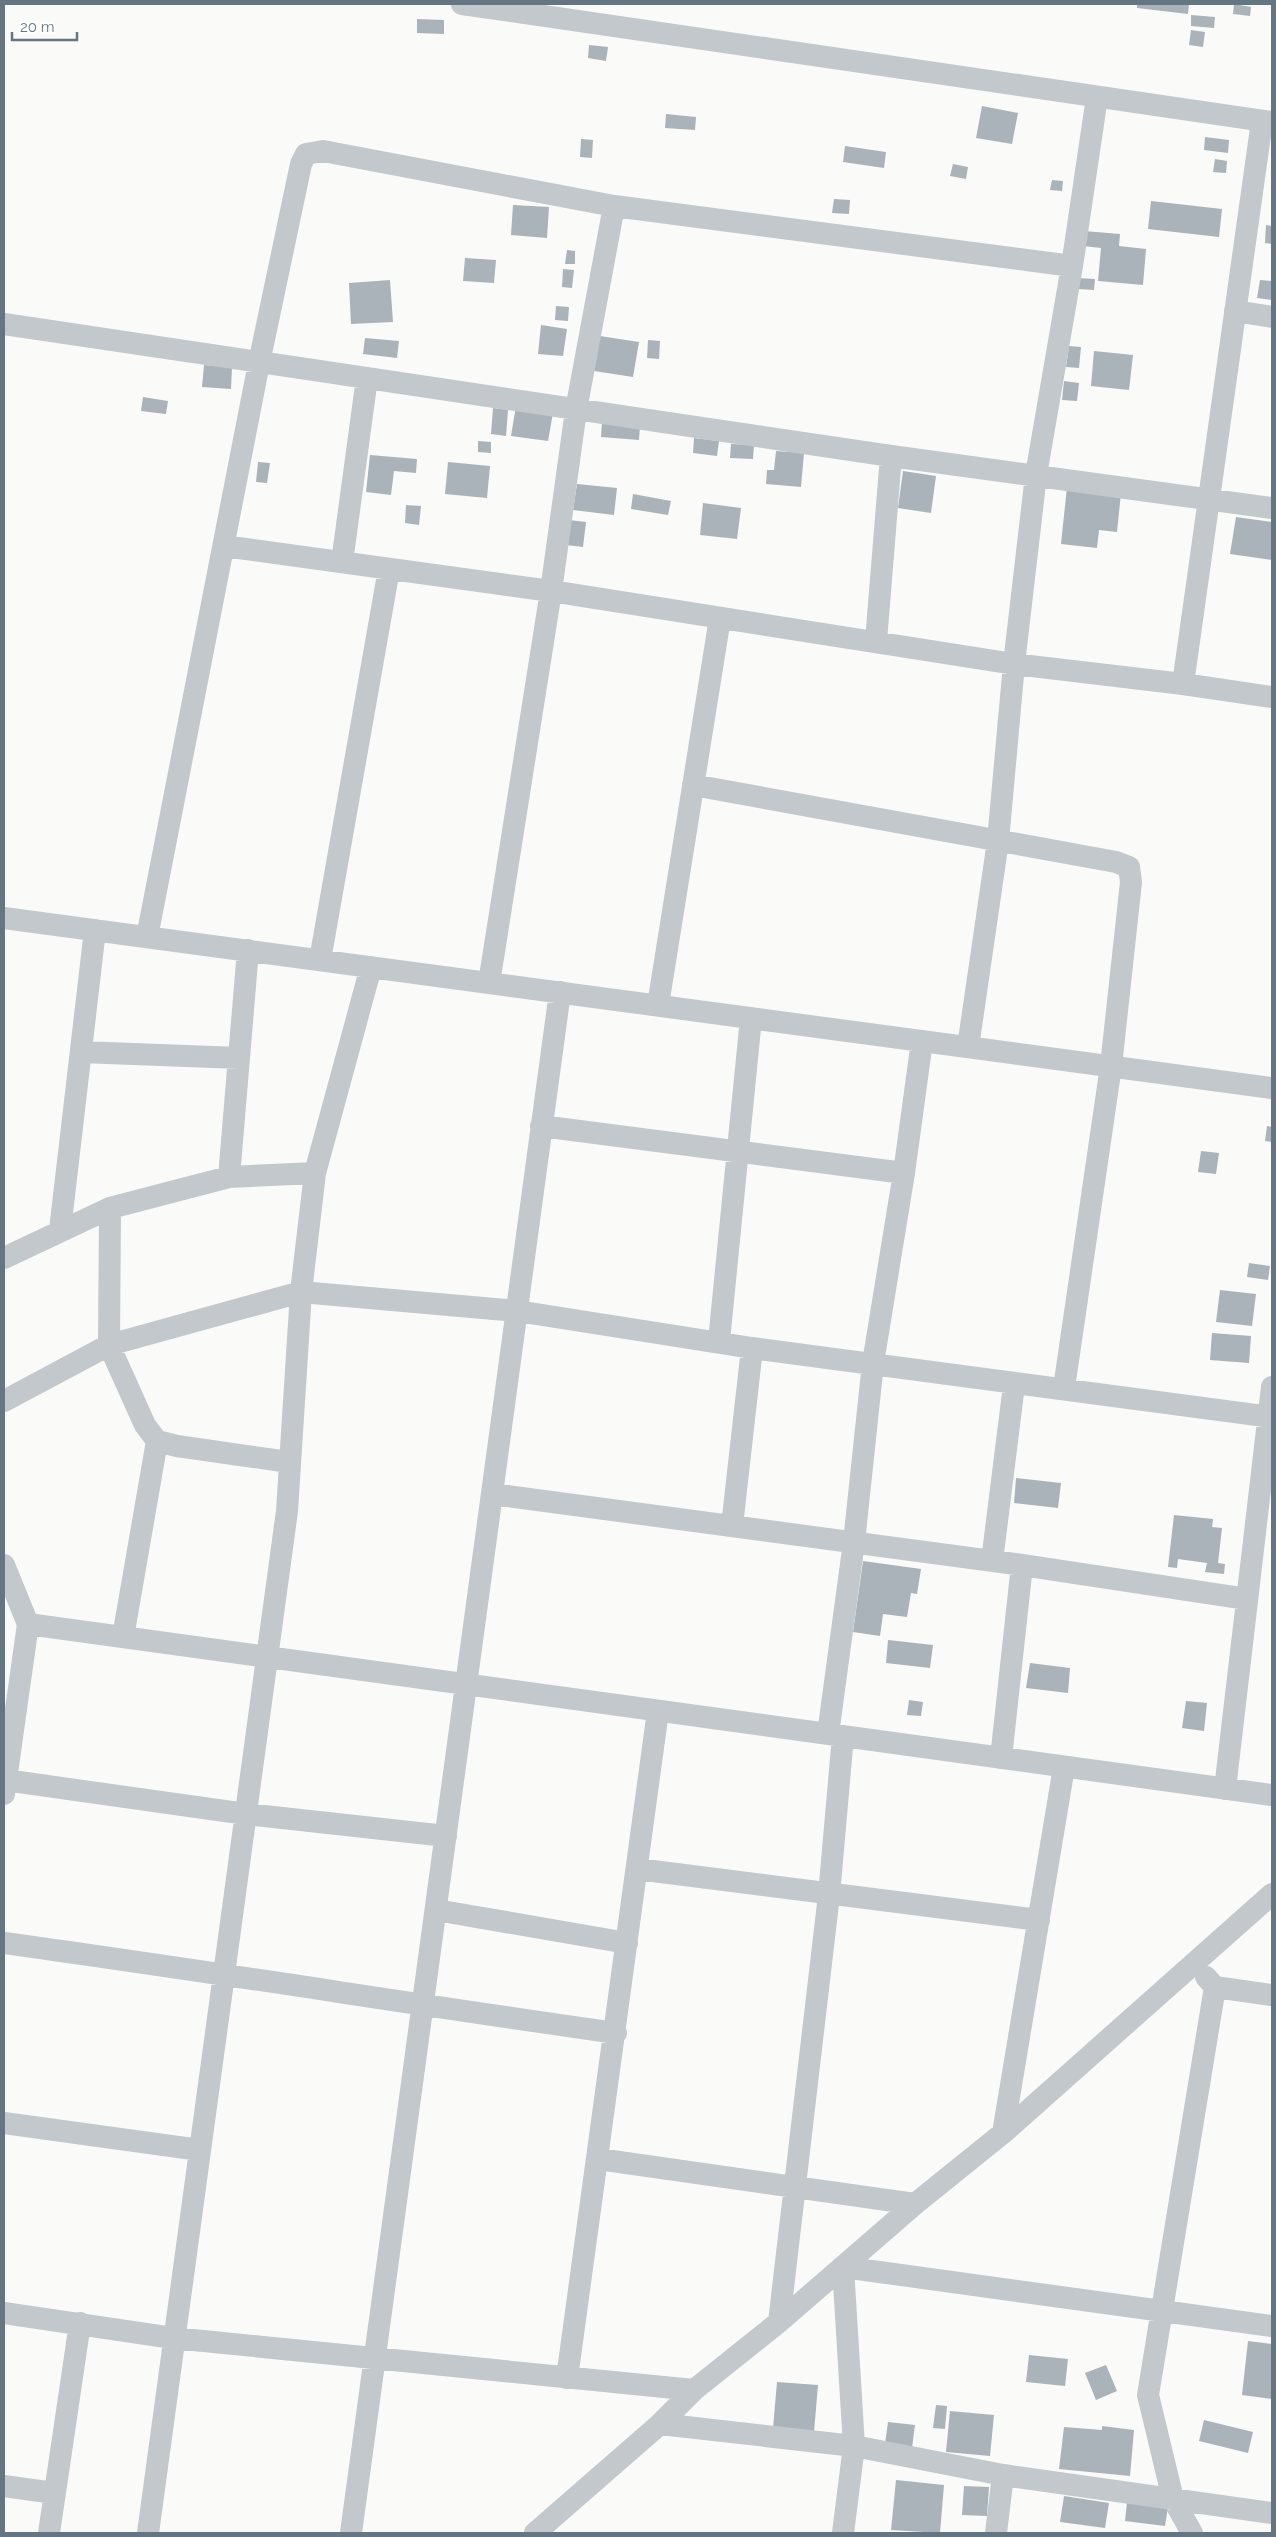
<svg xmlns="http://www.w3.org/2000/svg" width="1276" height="2537" viewBox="0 0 1276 2537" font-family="Raleway,sans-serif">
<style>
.building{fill:#aab3b9}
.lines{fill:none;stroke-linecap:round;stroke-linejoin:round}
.street{stroke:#c3c8cc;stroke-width:22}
</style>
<rect width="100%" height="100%" fill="#fafaf8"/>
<!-- building -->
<path class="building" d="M1137 4H1189L1188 14 1137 8Z
M1234 4 1251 7 1250 16 1233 14Z
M1191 15 1215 17 1214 28 1191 26Z
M417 19 444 20V34L417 33Z
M1191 30 1205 32 1203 47 1189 45Z
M589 45 608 47 606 61 588 58Z
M982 106 1018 113 1012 144 976 138Z
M666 114 696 117 695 130 665 128Z
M1205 137 1229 140 1228 153 1204 150Z
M581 139 593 140 592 158 580 157Z
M845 146 886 152 884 168 843 162Z
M1215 159 1227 161 1226 173 1213 172Z
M953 164 968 167 966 179 950 176Z
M1052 180 1063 181 1062 191 1050 190Z
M834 199 850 200 849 214 832 213Z
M1151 201 1222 209 1219 237 1148 229Z
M513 205 549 207 547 238 511 235Z
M1266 225 1272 226V244L1265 243Z
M1084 231 1120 234 1119 246 1146 249 1143 285 1098 281 1101 248 1083 246Z
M567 250 575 251V264H565Z
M465 258 496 260 494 283 463 281Z
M563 269 574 270 572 288 562 287Z
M1078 278 1095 279 1094 290 1078 289Z
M390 280 393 322 351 324 349 283Z
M1260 280 1272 281V300L1257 298Z
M556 306 569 307 568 321 555 320Z
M541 325 567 329 563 356 538 354Z
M600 336 639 342 633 377 594 371Z
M365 338 399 341 397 358 363 354Z
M648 340 660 341 659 359 647 358Z
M1069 346 1081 347 1079 368 1066 367Z
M1094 351 1133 355 1129 390 1091 386Z
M204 365 232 367 231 389 202 387Z
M1064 381 1079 383 1077 401 1062 400Z
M143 397 168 401 166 414 141 411Z
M516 406 553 413 548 441 511 436Z
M493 408 508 410 506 436 491 434Z
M602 422 640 426 639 440 601 437Z
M694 438 719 441 717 456 693 453Z
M478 441 491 442V453L478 452Z
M731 444 754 445 753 459 730 458Z
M776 451 804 453 801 487 766 484 767 470H774Z
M370 455 417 459 416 473 394 471 391 495 366 492Z
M258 462 270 463 267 483 256 482Z
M448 462 490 466 487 498 445 494Z
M903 471 936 476 931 513 898 508Z
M577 484 617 488 614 515 573 510Z
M1067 487 1121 493 1117 532 1099 530 1097 548 1061 544Z
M633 494 671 501 668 515 631 509Z
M703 503 741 508 737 539 700 535Z
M406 505 421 506 419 525 405 523Z
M1236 517 1272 522V560L1230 554Z
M569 520 586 522 583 547 566 545Z
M1267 1126 1272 1127V1142L1265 1141Z
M1201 1151 1219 1153 1216 1174 1198 1172Z
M1249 1263 1270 1266 1268 1280 1247 1277Z
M1220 1290 1256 1294 1252 1326 1216 1322Z
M1212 1333 1251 1336 1249 1363 1210 1360Z
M1016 1478 1061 1483 1058 1508 1014 1503Z
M1174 1515 1213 1519 1212 1527 1222 1528 1218 1563 1225 1564 1224 1574 1205 1572 1207 1563 1178 1559 1177 1568 1168 1567Z
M863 1561 921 1569 917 1594 911 1593 907 1617 883 1614 880 1636 853 1632Z
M888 1640 933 1645 930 1668 886 1663Z
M1030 1663 1070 1668 1068 1693 1026 1688Z
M909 1700 923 1702 921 1716 907 1715Z
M1186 1701 1207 1703 1204 1731 1182 1728Z
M1248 2341 1272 2344V2399L1242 2395Z
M1029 2355 1068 2359 1065 2386 1026 2382Z
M1106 2365 1117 2391 1096 2400 1085 2373Z
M777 2382 818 2385 814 2432 773 2428Z
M936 2405 947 2406 945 2429 933 2428Z
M950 2411 994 2415 990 2456 946 2452Z
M1204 2420 1253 2432 1248 2453 1199 2441Z
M888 2422 915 2425 912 2448 885 2444Z
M1102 2426 1134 2430 1130 2476 1059 2469 1064 2427 1102 2430Z
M896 2480 944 2485 940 2533 891 2530Z
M964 2486 989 2487 987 2516 962 2515Z
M1064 2496 1109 2503 1105 2528 1060 2522Z
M1127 2502 1168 2507 1165 2526 1125 2521Z"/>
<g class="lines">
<!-- street -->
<path class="street" d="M462 4 1272 122
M1235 311 1272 317
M4 324 891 456 1272 508
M224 546 551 591 1014 664 1183 684 1272 697
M342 562 367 378
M876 641 891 456
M1183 684 1262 121
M693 785 1116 862 1129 867 1131 882 1111 1066 1064 1388
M4 918 1272 1088
M147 937 259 363 301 164 306 154 323 151 614 206 1072 266
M320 960 389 569
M489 983 551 591 576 410 614 206
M658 1005 720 618
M968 1047 998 841 1014 664 1036 475 1072 266 1097 97
M81 1052 239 1058
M541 1126 904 1173
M229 1177 248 950
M110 1208 109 1345 145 1425 157 1441 177 1446 289 1462
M60 1230 95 930
M4 1258 110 1208 229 1177 315 1173 371 967
M719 1341 751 1018
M4 1401 109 1345 301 1292 517 1311 752 1348 1272 1417
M492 1494 1022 1565 1247 1599
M732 1526 752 1348
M992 1561 1014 1385
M4 1565 28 1624 4 1794
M28 1624 1272 1795
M123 1637 157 1441
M828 1734 854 1542 873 1363 904 1173 922 1041
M1001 1758 1022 1565
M5 1780 246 1814 446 1836
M1225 1789 1272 1387
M637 1869 1039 1920
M436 1910 627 1943
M4 1943C208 1971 412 2004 616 2033
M1206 1977 1215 1987 1272 1995
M4 2123 200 2150
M1003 2133 1064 1767
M598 2159 915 2204
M4 2313 173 2338 694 2390
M779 2322 829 1895 843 1736
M567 2378 658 1711
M660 2424 854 2446 1003 2475 1272 2513
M4 2486 54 2493
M49 2533 80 2323
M148 2533 287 1511 301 1292 315 1173
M351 2533 560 992
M535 2533 660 2424 694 2390 779 2322 915 2204 1003 2133 1272 1894
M843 2533 854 2446 843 2267 1272 2326
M996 2533 1003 2475
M1192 2533 1173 2499 1148 2395 1215 1987"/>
</g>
<!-- border -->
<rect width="1276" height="2537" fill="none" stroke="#657683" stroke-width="10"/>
<!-- scale -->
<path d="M12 32v8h65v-8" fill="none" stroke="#657683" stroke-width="2.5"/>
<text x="20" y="32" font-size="15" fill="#657683" stroke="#ffffff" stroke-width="4" paint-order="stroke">20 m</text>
</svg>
